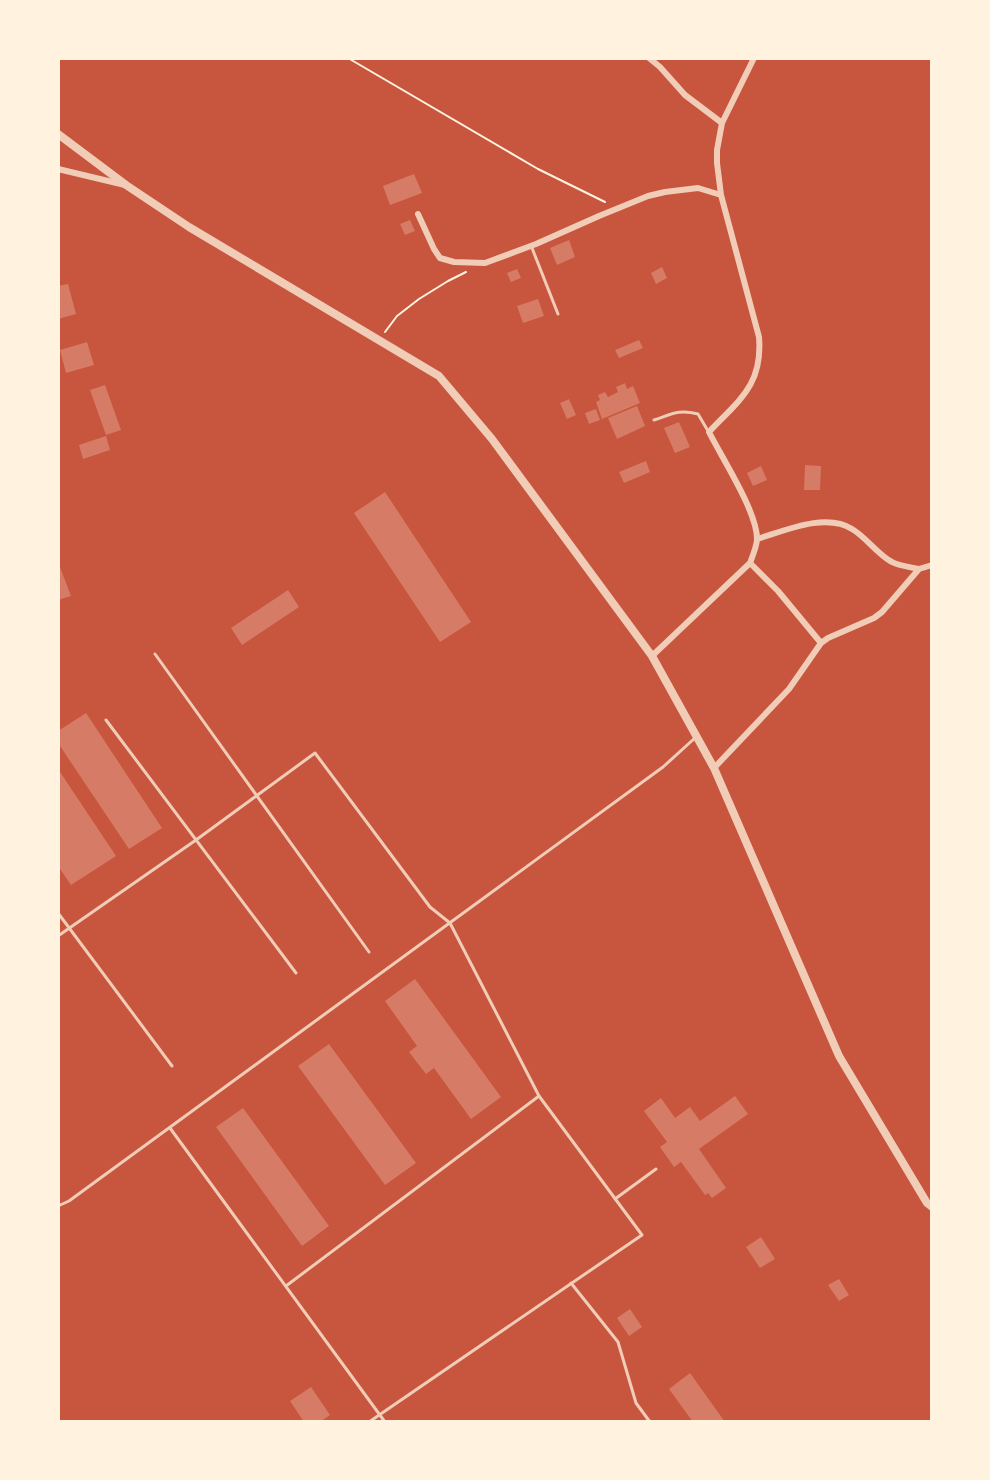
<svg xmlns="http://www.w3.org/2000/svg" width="990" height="1480" viewBox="0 0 990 1480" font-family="'Archivo Narrow',sans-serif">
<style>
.building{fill:#d67c66}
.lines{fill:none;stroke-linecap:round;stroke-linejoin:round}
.path{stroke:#fff3e0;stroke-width:2}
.service{stroke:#f1ccb7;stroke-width:3}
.minor{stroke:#f1ccb7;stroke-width:6}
.tertiary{stroke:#f1ccb7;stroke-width:8}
</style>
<rect width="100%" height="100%" fill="#c8553d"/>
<!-- building -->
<path class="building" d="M414 174 422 193 390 205 383 186Z
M410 220 415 231 405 235 400 224Z
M569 240 575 257 557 265 550 248Z
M662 267 667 278 656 284 651 273Z
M517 269 521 278 511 282 507 273Z
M68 284 76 314 58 319V286Z
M538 299 544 316 523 323 517 306Z
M639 340 643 348 619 358 615 350Z
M87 342 94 365 66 373 60 350Z
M625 383 627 389 633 386 640 403 602 419 596 402 600 400 598 395 605 392 608 397 618 392 616 387Z
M105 385 121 430 106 435 90 390Z
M569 399 576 415 567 419 560 403Z
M637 406 645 426 617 439 608 418Z
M596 409 600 420 589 424 585 413Z
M679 422 690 447 675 453 664 428Z
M106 436 110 450 83 459 79 445Z
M646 461 650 472 624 483 619 472Z
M805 465 821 466 820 490H804Z
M761 466 767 480 753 486 747 473Z
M385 492 471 622 440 642 354 513Z
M58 562 71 596 58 600Z
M288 590 299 607 242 645 231 628Z
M86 713 162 828 129 849 58 743V731Z
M58 769 116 856 71 885 58 866Z
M415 979 501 1097 471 1119 434 1068 426 1074 409 1052 417 1046 385 1001Z
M329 1044 416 1163 385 1185 298 1066Z
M735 1096 748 1114 699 1149 726 1188 712 1198 708 1193 705 1195 681 1162 674 1167 660 1147 667 1142 644 1111 661 1098 675 1118 690 1107 700 1121Z
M243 1108 329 1226 302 1246 216 1127Z
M761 1237 775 1259 760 1268 746 1247Z
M839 1279 849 1295 839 1301 828 1285Z
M630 1309 642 1327 629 1336 617 1318Z
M690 1373 725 1422H693L669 1389Z
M311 1387 330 1415 320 1422H304L290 1401Z"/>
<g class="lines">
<!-- path -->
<path class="path" d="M348 58 538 169 605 202
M385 332 397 316 419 299 448 281 466 272"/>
<!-- service -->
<path class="service" d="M532 248 558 314
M654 420C672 414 679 409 698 414L708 431
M155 654 369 952
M106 720 296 973
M58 913 172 1066
M58 936 196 840 315 753 430 907 450 923 539 1096 642 1235 369 1422
M170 1128 385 1422
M615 1199 656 1169
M58 1206 69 1201 663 767 696 737
M571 1283 618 1342 636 1403 650 1422
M286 1286 539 1096"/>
<!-- minor -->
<path class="minor" d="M649 58 660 67 685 95 722 123
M58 169 125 185
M418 214 434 249 440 258 454 262 485 263 536 244 599 216 648 196 665 192 698 188 721 195
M757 539C784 531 826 512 852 529 866 537 878 555 892 562 899 566 911 567 919 569
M750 563 778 591 821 643
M652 656 750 563C753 555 756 548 757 540 758 513 722 458 709 432 739 400 763 385 759 337L721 195 717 163V150L722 123 754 58
M714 768 789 689 821 643 828 638 874 618 882 612 919 569 932 565"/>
<!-- tertiary -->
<path class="tertiary" d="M58 134 126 185 189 227 439 376 492 439 652 656 714 768 839 1056 927 1203 932 1207"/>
</g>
<!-- border -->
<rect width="990" height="1480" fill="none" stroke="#fff3e0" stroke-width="120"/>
</svg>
